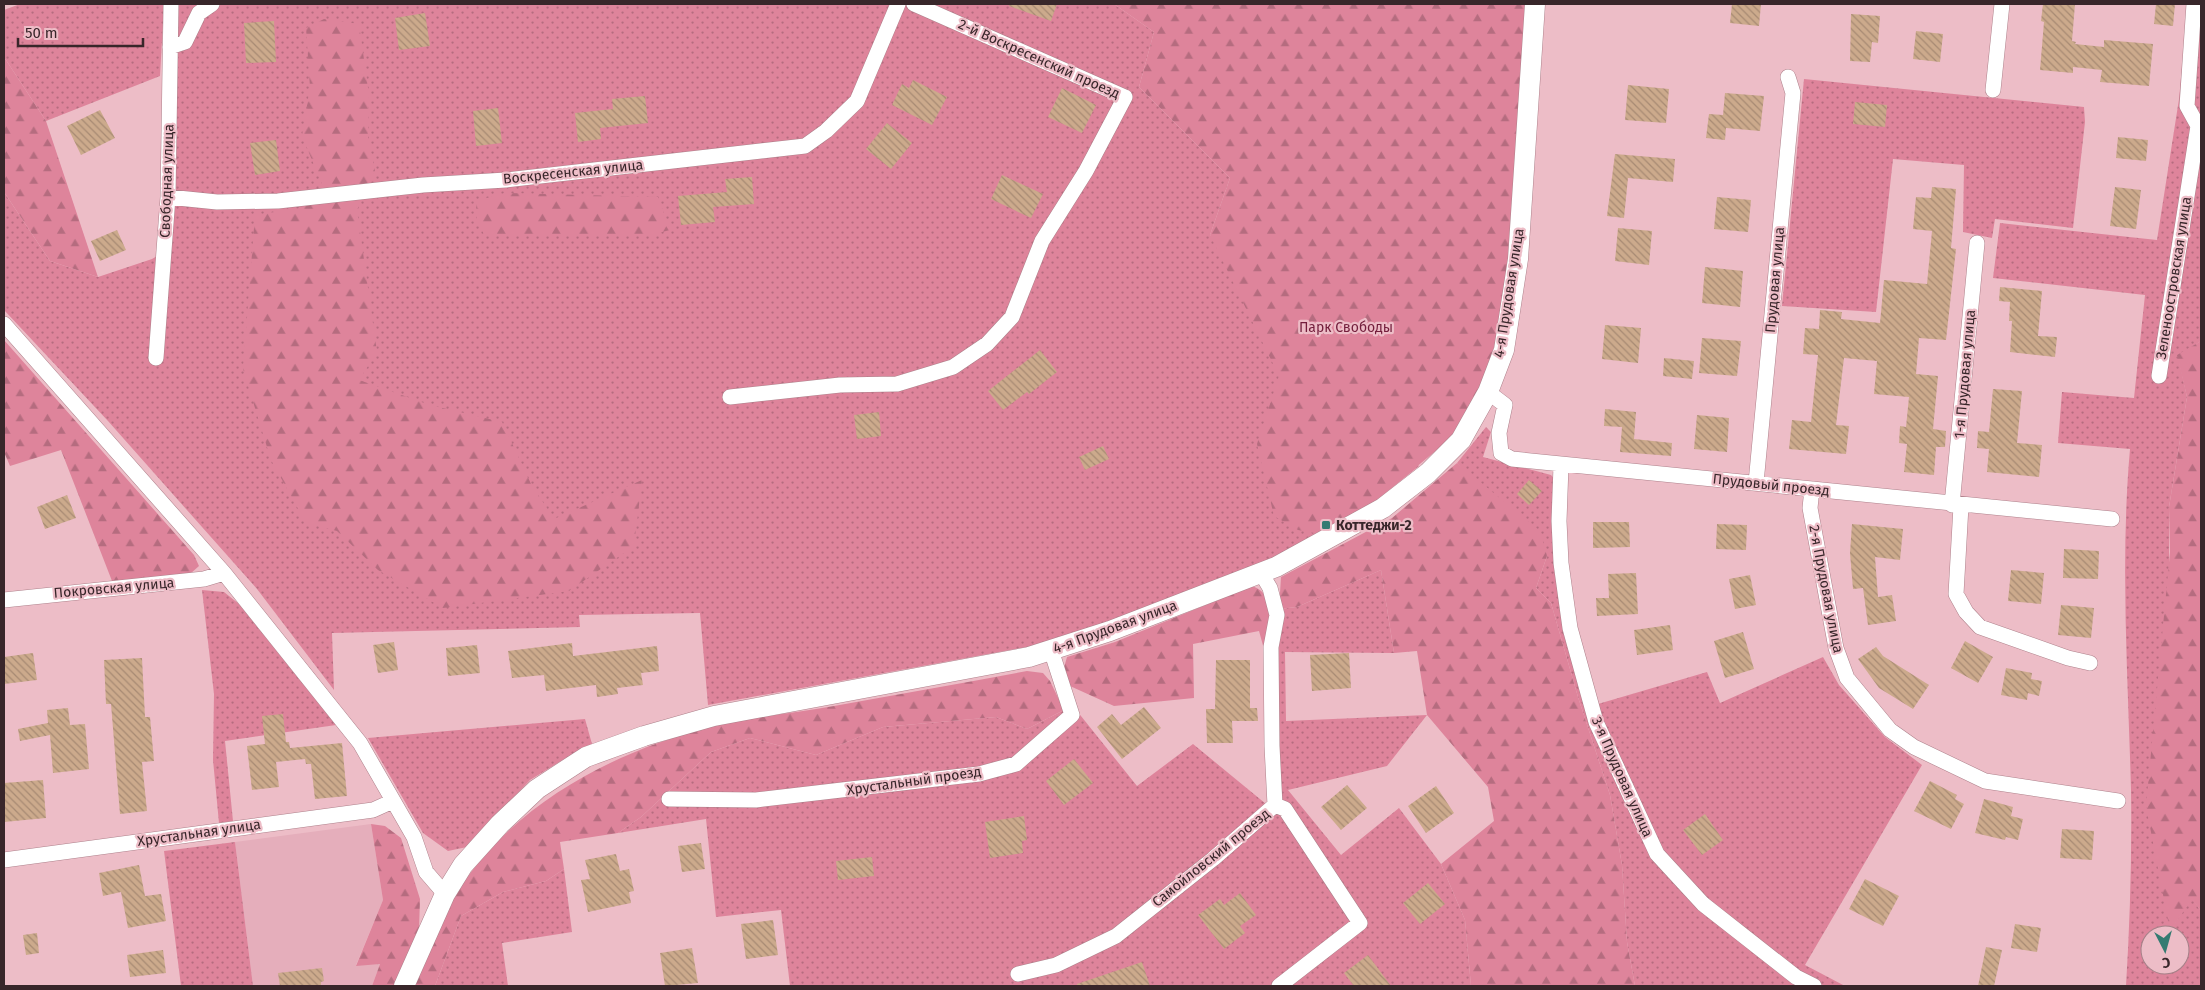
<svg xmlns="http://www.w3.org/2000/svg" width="2205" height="990" viewBox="0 0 2205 990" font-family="'Fira Sans',sans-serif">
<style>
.built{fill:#e5aebb}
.green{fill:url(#green-dots);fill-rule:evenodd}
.forest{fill:url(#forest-firs)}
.building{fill:url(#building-back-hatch)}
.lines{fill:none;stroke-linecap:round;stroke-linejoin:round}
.street-casing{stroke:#ae818b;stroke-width:16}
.secondary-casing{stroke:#ae818b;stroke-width:21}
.street{stroke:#fff;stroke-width:15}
.secondary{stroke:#fff;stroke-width:20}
.poi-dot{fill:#357b72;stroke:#edbdc7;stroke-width:2}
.labels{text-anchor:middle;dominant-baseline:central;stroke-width:4.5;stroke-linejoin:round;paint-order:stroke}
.street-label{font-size:14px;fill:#38262a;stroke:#edbdc7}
.park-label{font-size:14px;fill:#731e3c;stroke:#edbdc7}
.poi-label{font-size:14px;font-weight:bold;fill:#38262a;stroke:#edbdc7;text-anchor:start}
</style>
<defs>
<pattern id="green-dots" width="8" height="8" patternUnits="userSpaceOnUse" patternTransform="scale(1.25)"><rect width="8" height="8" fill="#de849b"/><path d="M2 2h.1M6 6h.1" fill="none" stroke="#b56c7f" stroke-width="1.8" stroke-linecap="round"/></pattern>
<pattern id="forest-firs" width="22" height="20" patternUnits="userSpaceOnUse" patternTransform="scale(1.25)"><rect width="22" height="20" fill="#de849b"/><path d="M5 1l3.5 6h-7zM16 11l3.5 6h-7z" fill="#b56c7f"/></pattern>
<pattern id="building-back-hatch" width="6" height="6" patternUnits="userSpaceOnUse" patternTransform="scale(1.25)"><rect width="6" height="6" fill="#ccaa8c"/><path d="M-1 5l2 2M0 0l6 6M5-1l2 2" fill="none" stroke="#a78a73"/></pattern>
</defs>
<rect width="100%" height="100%" fill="#edbdc7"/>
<!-- built -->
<path class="built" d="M371 824 383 900 356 965 380 964 372 986H253L235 842Z"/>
<!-- green -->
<path class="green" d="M20 4H164L160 76 46 121 4 57V10Z
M178 4H1114L1154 32 1139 87 1230 178 1210 235 1419 466 1378 499 1272 558 1106 624 1043 644 708 705 700 613 579 615 580 627 332 633 334 690 257 589 108 421 4 310V192L50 261 98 277 152 259 171 248Z
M2188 4H2201V341L2178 356 2187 397 2169 507 2170 930 2192 898 2201 911V986H2126C2130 921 2132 855 2131 790 2128 676 2120 562 2130 449L2058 443 2062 392 2134 398 2145 295 1993 278 2000 223 2157 240 2179 99ZM2150 935H2180V965H2150Z
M1804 79 2084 107 2085 122 2073 228 1995 219 1992 238 1963 232 1964 165 1893 159 1876 312 1782 306Z
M1486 427 1491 432 1483 457 1551 475 1564 490 1567 563 1576 629 1598 704 1707 672 1720 703 1823 657 1839 685 1885 737 1922 765 1805 965 1845 986H1635L1627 942 1622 865 1610 795 1578 697 1551 603 1536 588 1547 556 1457 463Z
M1381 570 1394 653 1285 652 1286 721 1427 715 1387 766 1288 790 1341 855 1399 808 1441 864 1465 920 1471 986H790L781 910 716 917 706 819 618 833 641 817 711 752 750 738 816 755 883 727 996 717 1027 729 1064 710 1077 711 1137 786 1193 744 1266 804 1270 799 1279 609 1297 607Z
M202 590 224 592 239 604 336 725 225 741 233 821 219 823 213 760 214 694Z
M585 719 592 744 579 750 530 780 467 847 448 851 423 833 368 738Z
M235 842 253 986H181L164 851Z
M564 869 572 932 502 943 508 986H435L461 916 503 892 546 881Z"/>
<!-- forest -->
<path class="forest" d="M1114 4H1529L1511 258 1496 341 1481 387 1457 433 1378 499 1320 534 1298 530 1274 516 1257 444 1279 376 1210 235 1230 178 1139 87 1154 32Z
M324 19 359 24 369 95 368 138 375 171 357 210 377 352 359 380 430 405 502 422 531 484 554 519 642 480 634 546 569 591 443 608 378 570 337 531 306 523 271 460 243 369 255 215 301 208 322 184 302 136 310 87 306 28Z
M4 57 46 121 98 277 50 261 4 192Z
M505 193 658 197 670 230 654 234 485 236 477 221 476 201Z
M4 340 194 555 199 566 190 574 112 581 61 450 10 466 4 452Z
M2201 341V911L2192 899 2170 931 2146 806 2170 552 2169 507 2187 397 2177 355Z
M1457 463 1540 531 1547 556 1536 588 1551 603 1578 697 1610 795 1622 865 1627 942 1635 986H1471L1465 920 1441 864 1494 821 1488 787 1427 715 1417 651 1394 653 1381 570 1297 607 1279 609 1281 577 1392 518Z
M1252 586C1279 595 1268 628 1264 649L1259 631 1193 644 1194 698 1114 706 1070 686 1063 671 1067 657 1115 642Z
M1027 671 1043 673 1050 681 1064 710 1027 729 996 717 883 727 816 755 750 738 711 752 641 817 618 833 560 842 564 869 546 881 503 892 461 916 435 986H415C430 950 447 902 472 871 530 795 622 749 714 726 753 717 794 713 834 706 898 694 963 683 1027 671Z
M371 824 385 826 401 838 420 899 419 930 394 986H372L380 964 356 966 383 900Z"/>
<!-- building -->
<path class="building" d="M1009 4H1057L1051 21 1009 6Z
M1732 4H1761L1759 26 1730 23Z
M2043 4H2075L2072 41 2076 42 2075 44 2104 47V40L2153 44 2149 86 2100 82 2102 70 2073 67V73L2040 70 2044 22 2041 21Z
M2156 4H2175L2173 26 2154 24Z
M425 13 430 46 399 50 395 18Z
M1851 14 1880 16 1878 43 1872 42 1870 62 1850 61Z
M274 21 276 62 246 63 244 23Z
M1916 31 1943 34 1940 62 1913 59Z
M913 80 947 97 932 125 892 105 902 84 909 88Z
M1628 85 1669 89 1666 123 1625 120Z
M1062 88 1096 105 1082 133 1048 117Z
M1725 93 1764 96 1760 131 1726 128 1725 140 1706 138 1709 114 1723 115Z
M645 96 648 123 600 128 601 139 578 142 575 113 613 109 612 99Z
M1855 102 1887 105 1885 127 1853 124Z
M498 108 502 143 476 146 473 111Z
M100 110 115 138 81 155 67 126Z
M887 123 912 143 891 169 866 149Z
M2118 137 2148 140 2146 161 2116 158Z
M276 140 280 171 255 175 250 143Z
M1615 154 1675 159 1673 182 1628 178 1624 218 1607 216Z
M1002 175 1043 194 1031 218 991 199Z
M752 177 754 204 713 207 715 222 681 225 678 196 727 192 725 179Z
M1932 187 1956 189 1951 248 1956 249 1946 340 1919 338 1916 374 1938 376 1933 429 1946 431 1945 447H1936L1934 475 1904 472 1907 444 1899 443 1900 426 1906 427 1909 397 1874 394 1877 361 1844 358 1836 425 1849 426 1846 454 1789 449 1792 420 1811 422 1818 355 1803 354 1805 328 1819 329 1820 310 1842 312 1841 319 1880 323 1884 280 1927 284 1932 231 1913 229 1916 197 1931 198Z
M2115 187 2141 190 2136 229 2110 226Z
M1717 197 1751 200 1748 232 1714 229Z
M1618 228 1652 231 1649 265 1615 261Z
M117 230 126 250 100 261 91 241Z
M1705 267 1743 271 1740 307 1702 303Z
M2000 287 2042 291 2038 336 2057 337 2055 357 2010 352 2012 321H2009L2010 302 1999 301Z
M1605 325 1641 328 1638 363 1602 359Z
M1702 338 1741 341 1737 376 1699 373Z
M1040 350 1057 372 1029 394 1027 392 1003 410 988 391Z
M1664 358 1694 361 1692 379 1663 376Z
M1993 389 2022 391 2017 443 2042 445 2039 477 1987 472 1989 449 1977 448 1978 431 1989 432Z
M1605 409 1636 412 1634 439 1672 443 1671 456 1620 452 1622 427 1604 426Z
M879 412 881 436 857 439 854 415Z
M1697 415 1729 418 1727 452 1694 449Z
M1103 446 1109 459 1085 470 1079 457Z
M1529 480 1542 491 1529 505 1517 494Z
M67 495 76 518 45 529 37 507Z
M1593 522H1629L1630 547 1593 548Z
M1717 524 1747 525 1746 550 1716 549Z
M1852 524 1903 529 1900 560 1875 557 1878 597 1892 595 1896 621 1868 625 1863 588 1853 589 1850 553Z
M2064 549 2099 551 2098 579 2063 578Z
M2011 570 2044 573 2041 604 2008 601Z
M1636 573 1638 614 1597 616 1596 598H1609L1608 574Z
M1750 575 1756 605 1735 609 1729 579Z
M2061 605 2094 608 2091 638 2058 635Z
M1670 625 1673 650 1637 655 1634 630Z
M1743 632 1754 669 1725 678 1714 641Z
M1965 641 1993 657 1978 683 1951 668Z
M394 642 398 670 378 673 373 645Z
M572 643 573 656 657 646 659 671 641 673 643 685 617 688 618 694 597 697 596 685 546 691 544 675 512 678 508 651Z
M477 645 480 673 448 676 446 648Z
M1876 647 1883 656 1929 685 1913 709 1879 688 1858 659Z
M33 653 37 680 4 684V657Z
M1349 653 1351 688 1312 691 1310 655Z
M142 658 145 717H150L154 761 142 762 147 811 120 814 111 704H106L104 660Z
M1216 660H1250V708H1257L1258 721H1232L1233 743H1207L1206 709H1215Z
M2006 668 2032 673 2031 679 2042 681 2039 696 2028 693 2027 700 2001 695Z
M1144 707 1161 728 1122 759 1097 727 1112 714 1121 725Z
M68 708 70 725 85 724 89 769 53 773 50 735 20 741 18 729 48 723 47 710Z
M283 714 286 742H289L290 748 342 743 347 796 315 799 311 764H306L305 759 276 762 279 787 252 790 247 746 265 744 262 716Z
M1074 759 1093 783 1064 805 1046 781Z
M43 780 46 818 4 822V783Z
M1930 781 1957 795 1955 799 1964 804 1951 829 1914 811Z
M1347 785 1367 808 1341 830 1321 807Z
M1436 786 1454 813 1426 833 1408 806Z
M1984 799 2013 807 2011 816 2023 819 2018 840 2006 837 2005 840 1975 833Z
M1705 814 1723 840 1702 855 1683 830Z
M1024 816 1027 840 1022 841 1023 853 990 858 985 822Z
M2062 829 2094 831 2092 860 2060 858Z
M701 843 705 869 682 872 678 846Z
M616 854 620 871 629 869 634 891 629 892 631 903 588 912 581 880 590 879 585 860Z
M872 857 874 876 838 880 836 861Z
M139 865 145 896 161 894 166 921 128 928 121 892 103 896 99 873Z
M1865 879 1899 896 1883 926 1849 909Z
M1428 883 1445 904 1420 924 1403 903Z
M1240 893 1256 915 1240 926 1245 933 1224 949 1198 915 1220 899 1224 905Z
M773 920 778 955 746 959 741 924Z
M2015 924 2041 928 2037 952 2011 948Z
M37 933 39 953 26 955 23 935Z
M1986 947 2002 950 1994 986H1978Z
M692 948 698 983 665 986 660 953Z
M163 950 166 973 130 977 127 955Z
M1368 955 1391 986H1354L1344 973Z
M1142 962 1150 986H1077V984Z
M322 968 324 981 321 982V986H280L278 973Z"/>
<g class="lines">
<defs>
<path id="street" d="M170 47 185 42 199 13 212 4
M1993 90 2002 4
M168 197 217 202 278 201 423 185 506 180 805 146 826 131 857 101 898 4
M4 324 224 573 360 743 414 837 426 872 445 894
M156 358 168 197 171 4
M2159 376 2198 126 2187 106 2194 4
M1488 392 1505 405 1499 433 1501 453 1512 459 2112 519
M730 397 840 385 897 384 953 367 987 344 1012 317 1042 241 1086 171 1125 97 914 4
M1561 466 1559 521 1561 563 1570 628 1596 722 1657 854 1703 904 1796 977 1814 986
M1756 483 1793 93 1788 77
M1812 489 1810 508 1836 648 1847 678 1890 730 1914 747 1985 781 2118 801
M1952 505 1977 243
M1961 506 1956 594 1966 612 1980 627 2068 658 2090 663
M1261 573 1270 588 1277 615 1271 647 1272 746 1275 805
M4 600 204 579 224 573
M669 799 756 800 979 774 1016 764 1072 715 1051 650
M1275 805 1285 809 1360 923 1279 986
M4 860 373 810 393 801
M1018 974 1056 965 1116 936 1213 859 1275 805"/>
<path id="secondary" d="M404 986 445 894 463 865 500 824 537 789 586 757 644 736 714 716 1029 657 1110 631 1276 567 1383 508 1428 473 1461 440 1488 392 1504 350 1518 259 1535 4"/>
</defs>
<!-- street casing -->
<use href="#street" class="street-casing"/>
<!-- secondary casing -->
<use href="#secondary" class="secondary-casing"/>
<!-- street -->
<use href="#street" class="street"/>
<!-- secondary -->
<use href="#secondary" class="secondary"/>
</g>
<!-- markers -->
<rect class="poi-dot" x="1321" y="520" width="10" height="10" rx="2.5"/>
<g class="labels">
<!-- street labels -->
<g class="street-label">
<text transform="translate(1039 59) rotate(24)">2-й Воскресенский проезд</text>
<text transform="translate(573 172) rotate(-6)">Воскресенская улица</text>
<text transform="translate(167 181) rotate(-88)">Свободная улица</text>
<text transform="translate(2174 278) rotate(-81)">Зеленоостровская улица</text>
<text transform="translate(1775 280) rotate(-85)">Прудовая улица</text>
<text transform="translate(1509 293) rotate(-81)">4-я Прудовая улица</text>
<text transform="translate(1965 374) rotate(-85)">1-я Прудовая улица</text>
<text transform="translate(1771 485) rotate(6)">Прудовый проезд</text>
<text transform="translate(114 588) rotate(-5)">Покровская улица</text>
<text transform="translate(1826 589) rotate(79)">2-я Прудовая улица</text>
<text transform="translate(1115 627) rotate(-20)">4-я Прудовая улица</text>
<text transform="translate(1622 777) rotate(66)">3-я Прудовая улица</text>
<text transform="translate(914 781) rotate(-8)">Хрустальный проезд</text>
<text transform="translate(199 833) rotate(-8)">Хрустальная улица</text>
<text transform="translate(1211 858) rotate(-39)">Самойловский проезд</text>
</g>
<!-- park labels -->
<g class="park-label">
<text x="1346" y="327">Парк Свободы</text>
</g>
<!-- poi labels -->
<g class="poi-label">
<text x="1336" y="525">Коттеджи-2</text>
</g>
</g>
<!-- border -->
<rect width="2205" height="990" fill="none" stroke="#38262a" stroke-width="10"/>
<!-- north arrow -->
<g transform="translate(2165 950) rotate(174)"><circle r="24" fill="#edbdc7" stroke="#a58188"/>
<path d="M0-4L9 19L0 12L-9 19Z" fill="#357b72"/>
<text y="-8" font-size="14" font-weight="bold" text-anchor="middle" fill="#38262a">С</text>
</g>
<!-- scale -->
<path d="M18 38v8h125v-8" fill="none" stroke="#38262a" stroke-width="2.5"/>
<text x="25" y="38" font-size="15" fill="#38262a" stroke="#edbdc7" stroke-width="4" paint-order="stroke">50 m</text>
</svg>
